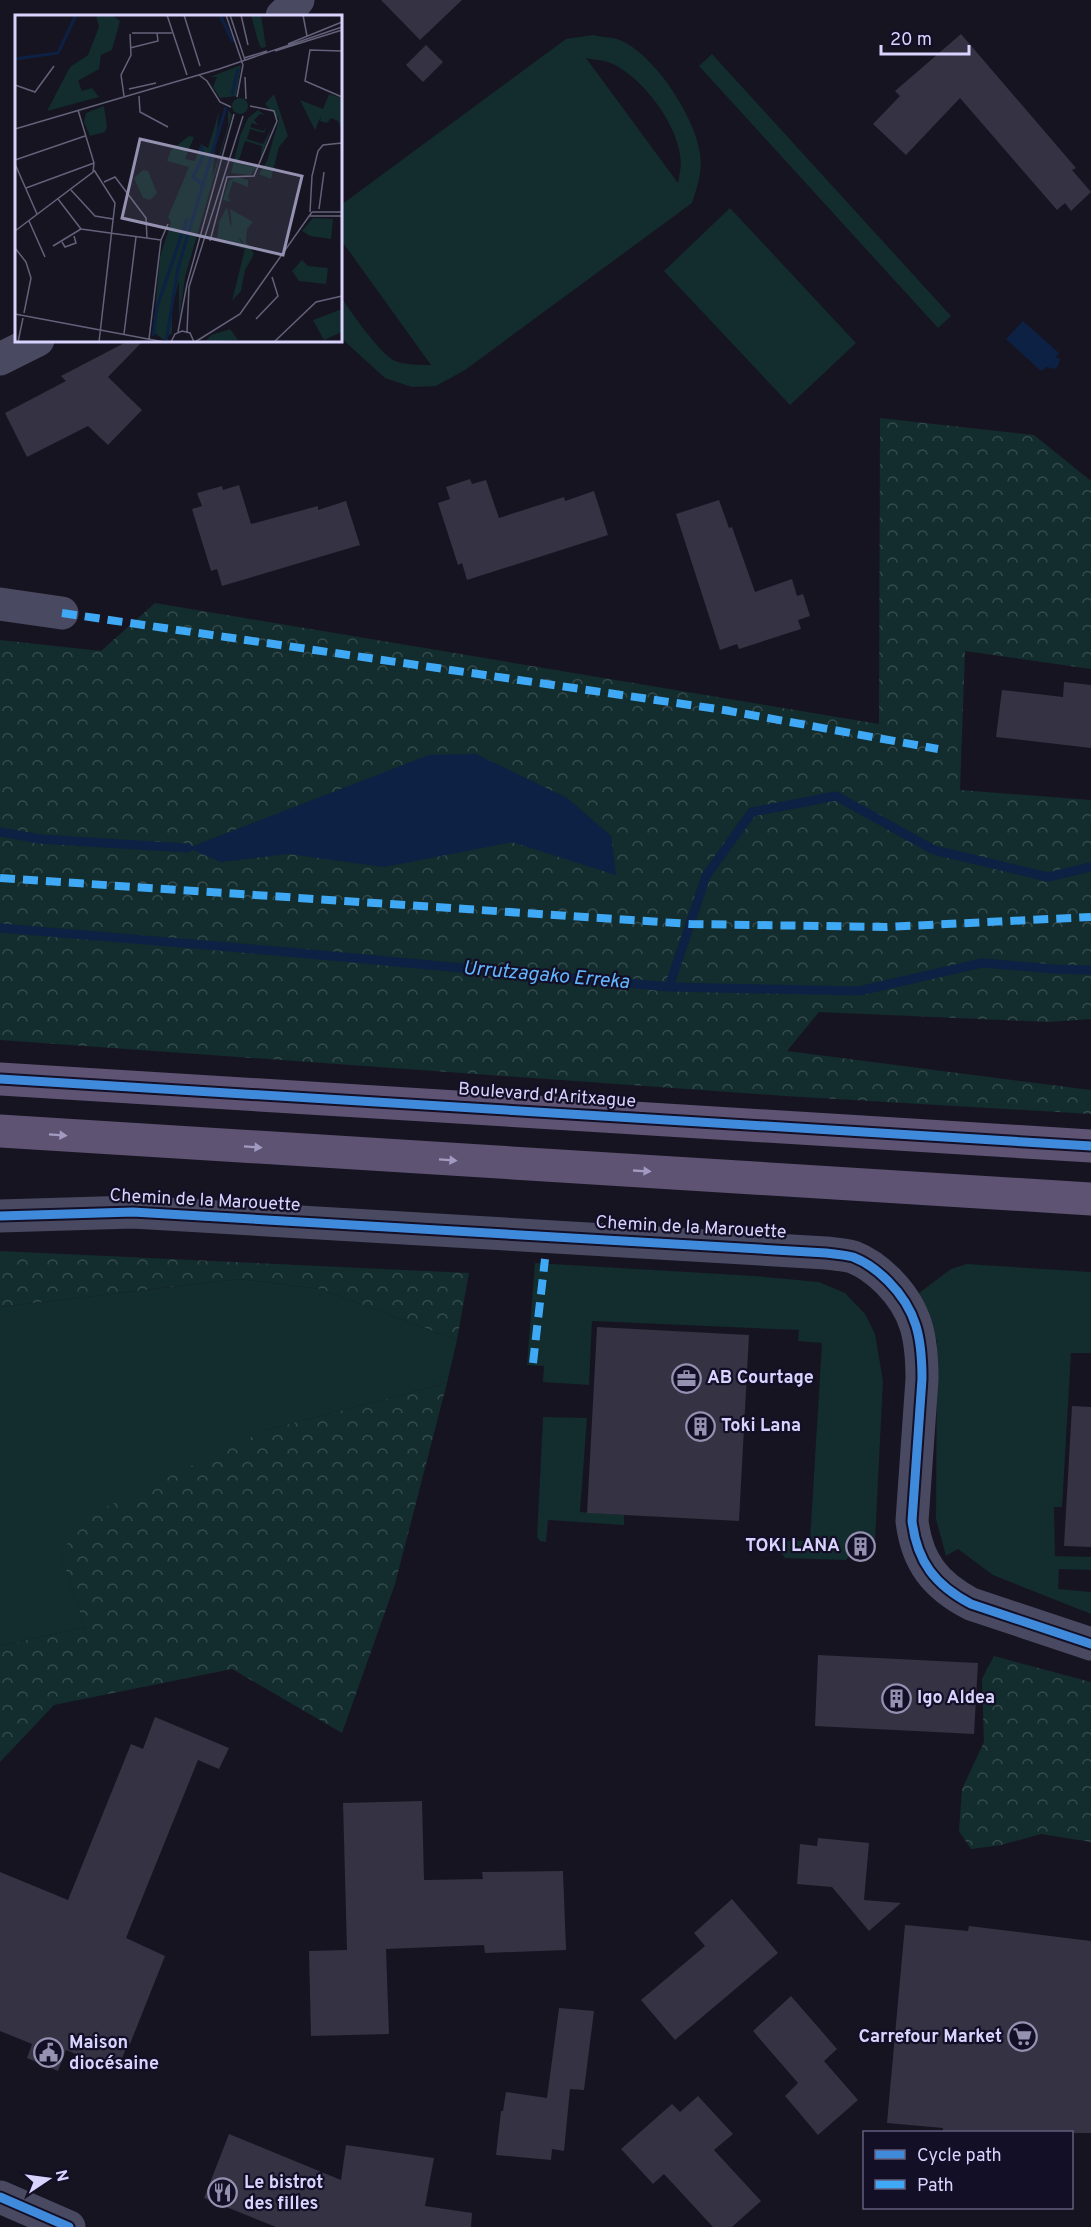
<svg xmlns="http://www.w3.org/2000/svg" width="1091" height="2227" viewBox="0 0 1091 2227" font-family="Overpass,sans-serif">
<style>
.green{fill:#132c2d;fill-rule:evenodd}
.forest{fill:url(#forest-crowns)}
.water{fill:#0d2144}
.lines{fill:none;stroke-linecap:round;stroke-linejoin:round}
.stream{stroke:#0d2144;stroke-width:9}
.building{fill:#343243}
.minor{stroke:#4a4962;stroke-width:33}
.major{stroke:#5e5373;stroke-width:33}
.quiet{stroke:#3fa9f5;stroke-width:8;stroke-dasharray:15 8;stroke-linecap:butt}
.cycleway-casing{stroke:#130f26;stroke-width:13}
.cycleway{stroke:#408adc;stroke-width:9}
.oneway{fill:#a29ac0}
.labels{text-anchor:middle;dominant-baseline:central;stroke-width:4.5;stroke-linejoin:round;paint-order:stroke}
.street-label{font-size:18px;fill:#d9d4ff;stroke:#130f26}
.poi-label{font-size:18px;font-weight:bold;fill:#d9d4ff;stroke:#130f26;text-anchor:start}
.water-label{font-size:20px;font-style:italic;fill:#62b6ff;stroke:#130f26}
.inset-river{fill:none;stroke:#0d2144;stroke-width:3}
.inset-road{fill:none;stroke:#64617a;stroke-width:1.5}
.view{fill:#9591b1;fill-opacity:0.15;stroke:#9591b1;stroke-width:3}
.inset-edge{fill:none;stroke:#d9d4ff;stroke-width:3}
</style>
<defs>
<pattern id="forest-crowns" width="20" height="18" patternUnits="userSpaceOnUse" patternTransform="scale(1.5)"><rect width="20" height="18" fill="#132c2d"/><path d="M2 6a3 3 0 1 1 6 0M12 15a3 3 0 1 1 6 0" fill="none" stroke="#354a4c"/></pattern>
</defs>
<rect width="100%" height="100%" fill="#161421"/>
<!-- green -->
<path class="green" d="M593 35C601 37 612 37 620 40 654 54 696 118 700 154 703 171 697 187 692 203L465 370 436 386 412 387 385 378 341 338V297C350 311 380 353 393 360 404 365 420 365 431 365L341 240V205L566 39ZM586 58C595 60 605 60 613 64 645 80 681 128 681 165 680 171 679 177 678 183Z
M712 54 951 316 938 328 699 66Z
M730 208 856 343 790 405 664 271Z
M535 1263 755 1276 819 1282 845 1293 865 1314 875 1334 883 1381 875 1540H854L853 1550 846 1560 785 1558 780 1551V1542L788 1541H810L822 1343 798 1341 799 1330 592 1321 589 1385 543 1382 544 1366 527 1365Z
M967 1264 1091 1272V1353H1071L1062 1507H1054L1055 1556 1091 1557V1570L1059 1569 1058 1589 1091 1592V1614L993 1575 958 1549 946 1556 936 1519 937 1342 919 1293 951 1269Z
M239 1279 321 1289 457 1340 447 1383 266 1430 60 1552 85 1627 0 1646V1307Z
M543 1417 587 1418 580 1512 624 1515V1525L548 1520 546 1542 540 1541 537 1537Z"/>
<!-- forest -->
<path class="forest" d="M880 418 1034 435 1091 481V669L965 651 960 790 1091 800V1019L1049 1022 819 1012 787 1051 1091 1090V1114L785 1096 0 1040V640L101 651 155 603 879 724Z
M0 1251 469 1273 457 1340 321 1289 239 1279 0 1307Z
M447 1383 395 1584 342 1733 232 1669 54 1705 0 1762V1646L85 1627 60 1552 96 1512 266 1430Z
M994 1656 1091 1682V1842L1041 1834 1001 1845 971 1849 959 1831 962 1789 984 1742 982 1679Z"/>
<!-- water -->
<path class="water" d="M1023 321 1059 353 1056 357 1060 359 1058 366 1054 369 1047 367 1041 371 1006 339Z
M476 754 567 798 611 836 616 875 512 842 384 867 289 854 221 862 188 848 429 755Z"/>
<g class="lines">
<!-- stream -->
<path class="stream" d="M0 832 40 839 188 848
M0 928 288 952 669 987 859 991 982 963 1054 969 1091 970
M669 987 706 876 752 812 836 796 934 850 1048 877 1091 867"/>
</g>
<!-- building -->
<path class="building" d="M381 0H462L420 40Z
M961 34 1076 168 1072 170 1091 192 1071 211 1065 203 1057 210 960 98 906 155 873 124 900 96 895 91Z
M426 45 443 62 423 82 406 65Z
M130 340H144L108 377 142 410 108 445 88 426 27 457 5 413 66 381 61 376Z
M470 479 472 484 486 480 499 518 564 497 565 501 594 491 608 535 467 580 462 563 458 565 438 503 450 499 446 487Z
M239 485 251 524 318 506V510L346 501 360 545 222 586 217 569 211 571 192 509 202 506 197 493 222 486 223 490Z
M719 500 729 528 732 527 755 592 792 579 797 596 803 594 810 616 798 620 801 629 739 649 737 644 720 650 676 514Z
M1064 682 1091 685V748L996 737 1002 690 1063 697Z
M597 1327 749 1335 739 1521 587 1513Z
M1072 1406 1091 1407V1547L1064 1546Z
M818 1655 978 1663 974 1734 815 1726Z
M155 1717 229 1748 219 1769 198 1760 126 1938 165 1956 130 2044 128 2043 119 2066 108 2062 106 2066 66 2050 58 2071 27 2058 32 2044 0 2031V1872L68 1900 131 1744 143 1749Z
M422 1801 424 1880 483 1879 482 1872 563 1871 566 1950 485 1953 484 1945 386 1949 389 2034 311 2036 309 1951 347 1950 343 1803Z
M818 1838 869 1843 864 1900 901 1903 869 1931 832 1887 797 1884 800 1844 817 1846Z
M732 1899 778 1953 675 2040 641 2000 705 1946 694 1933Z
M905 1925 968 1931 969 1926 1091 1941V2133H943V2128L887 2123Z
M791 1996 837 2049 824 2061 858 2100 818 2135 785 2096 798 2083 753 2031Z
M559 2008 594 2011 584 2090 570 2089 564 2151 552 2149 551 2160 496 2155 501 2111H503L506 2092 547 2098Z
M698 2096 733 2134 714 2150 761 2201 732 2227H713L664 2174 653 2184 621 2149 672 2104 680 2112Z
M229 2134 341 2180 346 2145 434 2158 425 2206 472 2213 471 2227H276L204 2198Z"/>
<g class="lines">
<!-- minor -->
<path class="minor" d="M282 16 298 0
M0 359 38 340
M0 604 62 613
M0 1216 133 1212 826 1253C835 1254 845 1255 853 1257 866 1262 878 1271 888 1281 917 1310 922 1338 922 1379L912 1521C917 1562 935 1585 971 1604L1091 1644
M0 2197 69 2227"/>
<!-- major -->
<path class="major" d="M0 1079 1091 1146
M0 1131 1091 1199"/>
<!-- quiet -->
<path class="quiet" d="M62 613 724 710 938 749
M0 878 690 924 887 927 1091 917
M533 1363 545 1259"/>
<defs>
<path id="cycleway" d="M0 1079 1091 1146
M0 1216 133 1212 826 1253C835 1254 845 1255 853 1257 866 1262 878 1271 888 1281 917 1310 922 1338 922 1379L912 1521C917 1562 935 1585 971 1604L1091 1644
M0 2197 69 2227"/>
</defs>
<!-- cycleway casing -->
<use href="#cycleway" class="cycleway-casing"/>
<!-- cycleway -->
<use href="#cycleway" class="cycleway"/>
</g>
<!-- one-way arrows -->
<defs><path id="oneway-solid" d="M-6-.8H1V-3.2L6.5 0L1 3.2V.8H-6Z" transform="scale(1.5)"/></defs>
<g class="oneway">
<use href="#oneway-solid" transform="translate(58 1135) rotate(4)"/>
<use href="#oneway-solid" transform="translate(253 1147) rotate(4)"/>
<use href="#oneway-solid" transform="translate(448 1160) rotate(4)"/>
<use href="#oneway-solid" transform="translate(642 1171) rotate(3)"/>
</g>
<!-- icons -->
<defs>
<symbol id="office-ring" viewBox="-11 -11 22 22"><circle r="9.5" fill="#130f26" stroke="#9591b1" stroke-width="1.5"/><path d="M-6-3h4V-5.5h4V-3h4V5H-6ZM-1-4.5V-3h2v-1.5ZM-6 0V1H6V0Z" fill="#9591b1"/></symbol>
<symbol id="building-ring" viewBox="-11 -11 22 22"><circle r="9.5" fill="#130f26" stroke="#9591b1" stroke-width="1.5"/><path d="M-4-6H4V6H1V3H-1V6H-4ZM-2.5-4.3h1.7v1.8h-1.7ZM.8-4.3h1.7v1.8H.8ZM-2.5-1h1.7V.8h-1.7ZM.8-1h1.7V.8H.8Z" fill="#9591b1"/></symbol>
<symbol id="supermarket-ring" viewBox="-11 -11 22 22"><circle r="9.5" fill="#130f26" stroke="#9591b1" stroke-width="1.5"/><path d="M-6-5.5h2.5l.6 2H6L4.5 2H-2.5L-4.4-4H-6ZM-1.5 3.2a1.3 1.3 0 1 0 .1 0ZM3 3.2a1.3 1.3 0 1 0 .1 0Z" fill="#9591b1"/></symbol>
<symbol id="civic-ring" viewBox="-11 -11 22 22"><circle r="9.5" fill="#130f26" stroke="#9591b1" stroke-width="1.5"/><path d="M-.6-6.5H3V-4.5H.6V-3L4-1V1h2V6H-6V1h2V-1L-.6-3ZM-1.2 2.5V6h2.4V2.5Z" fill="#9591b1"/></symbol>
<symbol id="restaurant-ring" viewBox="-11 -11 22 22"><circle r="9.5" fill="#130f26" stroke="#9591b1" stroke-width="1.5"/><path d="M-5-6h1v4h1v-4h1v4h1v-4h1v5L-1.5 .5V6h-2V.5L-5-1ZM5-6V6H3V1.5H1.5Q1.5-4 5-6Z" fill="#9591b1"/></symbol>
</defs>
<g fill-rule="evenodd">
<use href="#office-ring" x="670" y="1362" width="33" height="33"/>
<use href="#building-ring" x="684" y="1410" width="33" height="33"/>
<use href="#building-ring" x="844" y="1530" width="33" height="33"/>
<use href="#building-ring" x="880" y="1682" width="33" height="33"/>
<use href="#supermarket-ring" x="1006" y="2020" width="33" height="33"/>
<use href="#civic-ring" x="32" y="2036" width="33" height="33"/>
<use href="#restaurant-ring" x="206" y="2176" width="33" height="33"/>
</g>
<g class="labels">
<!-- street labels -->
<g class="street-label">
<text transform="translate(547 1096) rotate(4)">Boulevard d'Aritxague</text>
<text transform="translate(205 1201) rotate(3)">Chemin de la Marouette</text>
<text transform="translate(691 1228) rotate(3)">Chemin de la Marouette</text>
</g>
<!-- poi labels -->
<g class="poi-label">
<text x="707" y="1378">AB Courtage</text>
<text x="721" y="1426">Toki Lana</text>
<text x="840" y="1546" text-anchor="end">TOKI LANA</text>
<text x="917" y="1698">Igo Aldea</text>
<text x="1002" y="2037" text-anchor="end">Carrefour Market</text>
<text x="69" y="2043">Maison<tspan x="69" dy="21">diocésaine</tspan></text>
<text x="244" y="2183">Le bistrot<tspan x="244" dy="21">des filles</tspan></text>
</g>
<!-- water labels -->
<g class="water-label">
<text transform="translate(546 976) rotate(5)">Urrutzagako Erreka</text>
</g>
</g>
<!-- overview -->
<g transform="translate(15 15)">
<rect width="327" height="327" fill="#161421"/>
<path d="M226 50 221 81 205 83 198 72 202 62H195ZM217 91a8 8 0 1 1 16 0a8 8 0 1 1-16 0ZM243 95 250 100 245 99 239 105 243 110 237 108 235 112 248 116 251 112 249 118 235 114 232 124 248 129 256 114 245 147 247 131 230 126 223 148 237 152 243 150 236 160 216 158 225 121 233 103ZM128 155 133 156 142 178 135 185 128 183 119 163ZM222 162 233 165V172L218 166 213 182 216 187 208 185 214 165ZM212 192 215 208 230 234 202 226 204 207Z" fill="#132c2d"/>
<path d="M81 0H97L105 6 97 35 86 40 84 54 63 66 67 76 77 73 84 82 32 96 55 52 73 40 84 12ZM236 0H246L251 32 246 33 243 26ZM259 79 273 121 264 132 256 164 244 159 252 146 264 104 250 89ZM89 91 92 111 90 117 75 121 69 107 71 98ZM213 95 217 100 170 262 164 305V265L157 293V318L149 325 138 317 145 242 156 207 153 202 174 152 152 146 156 135 174 121 179 122 170 144 180 146 186 129 193 133 204 97 197 163 213 111ZM215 194 238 207 232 214 231 227 239 239 230 255 226 276 217 286 230 234 226 224 218 221ZM215 314 223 325 190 327 196 320Z" fill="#132c2d"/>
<path d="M314 79 327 83V115L323 106 316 103 312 108 305 106 306 101 300 115 285 85 308 94ZM298 203 318 204 316 224 295 221 287 216ZM287 245 293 251 313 253 311 269 284 266 277 256ZM327 294V317L309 325 298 305Z" fill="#132c2d"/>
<path class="inset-river" d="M205 0 218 27M0 44 43 38 61 0M217 80 223 54M186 131 188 142 178 162 190 171M138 321 142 292 172 204M151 327 163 253 211 92"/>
<path class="inset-road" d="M152 0 172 60M169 0 185 51M211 0 228 50 222 82M215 0 230 45M226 0 233 30M288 0 292 21M117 18H157M273 29 327 7M115 33 143 26 142 18M260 36 327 15M327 36 295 35 290 66 327 82M229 43 252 36M184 60 192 66 205 87 216 92M230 62 231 84M0 70 20 77 39 51M114 74 141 68M109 81 106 60 116 40 115 19M124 81 125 97 153 112M0 114 204 54 327 12M0 145 70 121M0 149 22 199M79 155 100 188 84 327M89 167 100 162 131 203 132 223M11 173 79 148M56 175 80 201 98 204M43 184 66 214 146 225M304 194 309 157M295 197 297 161 303 136 308 130 327 128M297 197H327M294 201H327M14 206 30 242M0 216 78 157 79 148 63 95M195 226 212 162 239 161 262 106 259 96 235 91M47 227 50 232 61 228 59 221M38 231 66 214M0 233 11 247 16 263 9 298M0 299 149 327M241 304 263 281 257 262M163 317 172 269 219 99M172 317 174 272 228 101M109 319 121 222M134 324 146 225 153 209M3 327 8 303M156 327 160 319 167 316 175 318 179 327M180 327 225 299 297 197M259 327 301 287 327 281"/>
<path class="view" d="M125 124 287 161 268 240 107 203Z"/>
<rect width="327" height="327" class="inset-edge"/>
</g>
<!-- legend -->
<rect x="863" y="2131" width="210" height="78" fill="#130f26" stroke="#625e7d" stroke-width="1.5"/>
<rect x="875" y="2150" width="30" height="9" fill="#408adc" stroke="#625e7d" stroke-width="1.5"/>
<text x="917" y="2161" font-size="18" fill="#d9d4ff">Cycle path</text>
<rect x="875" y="2180" width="30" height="9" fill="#3fa9f5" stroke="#625e7d" stroke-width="1.5"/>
<text x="917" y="2191" font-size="18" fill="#d9d4ff">Path</text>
<!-- north arrow -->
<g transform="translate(48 2179) rotate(77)" stroke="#130f26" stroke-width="4.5" paint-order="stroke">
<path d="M0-4.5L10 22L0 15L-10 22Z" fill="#d9d4ff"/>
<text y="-9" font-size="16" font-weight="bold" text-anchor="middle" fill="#d9d4ff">N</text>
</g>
<!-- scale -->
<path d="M881 45v9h88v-9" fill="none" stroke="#d9d4ff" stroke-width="3"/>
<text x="890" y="45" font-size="18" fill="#d9d4ff" stroke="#130f26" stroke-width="4.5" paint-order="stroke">20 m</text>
</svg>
